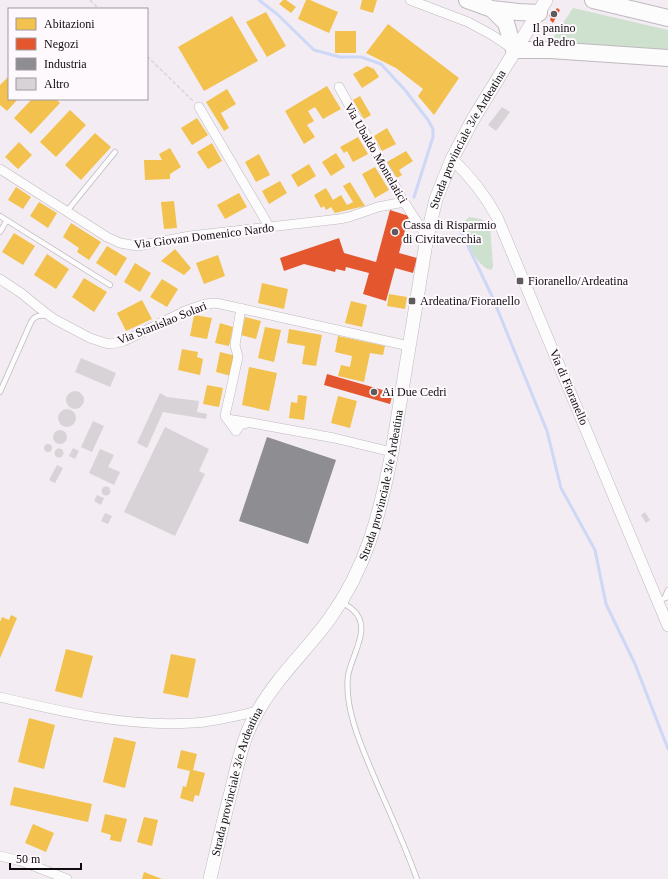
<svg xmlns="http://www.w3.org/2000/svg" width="668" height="879" viewBox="0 0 668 879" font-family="Georgia,serif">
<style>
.green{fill:#cee0ce}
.homes{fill:#f2c14e}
.shops{fill:#e4572e}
.industry{fill:#8d8d92}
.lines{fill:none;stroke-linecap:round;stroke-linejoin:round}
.stream{stroke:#ccd8f6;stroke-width:3}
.building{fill:#d8d3d7}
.service-casing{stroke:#beb9be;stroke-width:6}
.minor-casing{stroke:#beb9be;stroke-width:10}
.tertiary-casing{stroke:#beb9be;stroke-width:12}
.secondary-casing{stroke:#beb9be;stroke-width:14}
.motorway-casing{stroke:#beb9be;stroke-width:18}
.path{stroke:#d9d6d8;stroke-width:1.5;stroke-dasharray:4 2;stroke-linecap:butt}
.service{stroke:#fdfcfd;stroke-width:4.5}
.minor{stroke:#fdfcfd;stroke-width:9}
.tertiary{stroke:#fdfcfd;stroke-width:11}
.secondary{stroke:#fdfcfd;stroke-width:13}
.motorway{stroke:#fdfcfd;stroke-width:16}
.poi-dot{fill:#5f5a5e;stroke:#fef9fd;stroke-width:1.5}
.labels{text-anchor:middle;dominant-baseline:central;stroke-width:4;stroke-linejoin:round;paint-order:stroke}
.poi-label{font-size:12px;fill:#0f0b0f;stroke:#fef9fd;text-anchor:start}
.street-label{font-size:12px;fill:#0f0b0f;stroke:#fef9fd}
</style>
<rect width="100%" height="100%" fill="#f3ecf2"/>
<!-- green -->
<path class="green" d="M573 8 668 30V52L566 44 558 40 557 41 553 38Z
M469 217 481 219 490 225 493 267 491 270C479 268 468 246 465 235 464 231 464 226 464 222Z"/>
<!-- homes -->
<path class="homes" d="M283 0H286L296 7 291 13 279 4Z
M306 0H310L338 12 329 33 298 19Z
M362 0H377L373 13 360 9Z
M266 12 286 46 267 57 246 22Z
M232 16 258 61 204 91 178 47Z
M388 24 459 78 434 115 418 96 423 89 396 68 366 53Z
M335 31H356V53H335Z
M367 66 374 69 379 77 362 88 353 74Z
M9 76V99H18L7 111 0 105V85Z
M327 86 341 109 323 119 315 107 308 111 314 121 307 125 315 137 304 144 285 111Z
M227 89 236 104 221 113 229 128 224 131 206 102Z
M360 96 371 115 364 119 353 100Z
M32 99H56L60 103 31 134 14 118Z
M70 110 86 125 56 157 40 142Z
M197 118 208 135 192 145 181 128Z
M387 128 396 144 382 151 374 136Z
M95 133 111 147 81 180 65 165Z
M358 137 368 154 353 162 347 151 344 153 340 147Z
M19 142 32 155 18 169 5 157Z
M212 143 222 161 208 169 197 152Z
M170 148 181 167 170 174V179L145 180 144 160H162L159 154Z
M406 151 413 161 399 170 402 175 397 178 387 162Z
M336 153 345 167 331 176 322 162Z
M259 154 270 175 256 182 245 162Z
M309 164 316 176 298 187 291 175Z
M375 167 389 190 375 198 362 174Z
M280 181 287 193 269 204 262 191Z
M350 182 365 206 335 213 331 207 326 210 324 206 321 208 314 195 326 188 333 200 341 195 347 205 353 202 343 186Z
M16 187 31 197 23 209 8 200Z
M239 193 247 207 225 219 217 205Z
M174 201 177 228 164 229 161 202Z
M39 202 57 213 48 228 30 216Z
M71 223 101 242 89 260 77 252 79 248 63 237Z
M14 233 35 246 23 265 2 252Z
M107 246 127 258 116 276 96 263Z
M175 249 191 268 184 275 161 261Z
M47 254 69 269 56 289 34 275Z
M218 255 225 276 204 284 196 263Z
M135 263 151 273 140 292 124 282Z
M84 278 107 292 94 312 72 297Z
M162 279 178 289 167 307 150 297Z
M262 283 288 289 284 309 258 303Z
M389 294 407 297 405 309 387 306Z
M142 300 152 319 126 331 117 313Z
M351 301 367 305 362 327 345 323Z
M194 315 212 318 207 339 190 336Z
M245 317 261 321 256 339 241 335Z
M220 323 233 327 229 346 215 343Z
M265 327 281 330 274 362 258 358Z
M289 329 322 335 316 366 302 364 305 346 287 343Z
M338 336 385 346 383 355 370 353 364 382 338 376 341 365 350 367 352 356 335 352Z
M182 349 198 352 197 357 203 359 200 375 178 370Z
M220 352 236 356 231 376 216 372Z
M249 367 277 373 269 411 242 405Z
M207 385 223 388 219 407 203 404Z
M298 395 307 396 304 420 289 418 291 402 297 403Z
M338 396 357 401 350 428 331 423Z
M11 615 17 618 0 658V622L2 617 9 620Z
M66 649 93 656 82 698 55 691Z
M171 654 196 659 188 698 163 693Z
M29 718 55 725 44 769 18 762Z
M114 737 136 742 125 788 103 782Z
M181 750 197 754 193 770 205 773 199 796 195 795 193 802 180 798 183 786 186 787 190 771 177 768Z
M14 787 92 804 88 822 10 805Z
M105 814 127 819 121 842 110 840 111 835 101 832Z
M144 817 158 820 152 846 137 842Z
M33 824 54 833 46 852 25 843Z
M144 872 162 879H142Z"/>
<!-- shops -->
<path class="shops" d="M557 8 560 10 553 23 550 20 551 17 549 16 552 10 555 11Z
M390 210 409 216 399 253 417 258 413 273 395 268 386 301 363 294 369 273 346 267 345 271 336 269 335 272 304 264 284 271 280 258 339 238 344 253 376 262Z
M327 374 393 393 390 404 324 385Z"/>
<!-- industry -->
<path class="industry" d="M267 437 336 460 308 544 239 521Z"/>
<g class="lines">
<!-- stream -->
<path class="stream" d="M259 0 277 14 314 50 340 57H361L381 64 405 90 428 120 433 129V137L414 197
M456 221 492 296 547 431 561 488 595 550 606 604 635 664 668 749"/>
</g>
<!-- building -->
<path class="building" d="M502 107 510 112 496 131 488 125Z
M81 358 116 373 110 387 75 372Z
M66 400a9 9 0 1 1 18 0a9 9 0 1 1-18 0Z
M160 393 167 397 199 401 197 412 207 414 206 419 163 412 147 448 137 443Z
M58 418a9 9 0 1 1 18 0a9 9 0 1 1-18 0Z
M93 421 104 426 92 452 81 447Z
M165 427 209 449 199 471 205 474 175 536 124 512Z
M53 437a7 7 0 1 1 14 0a7 7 0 1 1-14 0Z
M44 448a4 4 0 1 1 8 0a4 4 0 1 1-8 0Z
M73 448 79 451 75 459 69 456Z
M54.5 453a4.5 4.5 0 1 1 9 0a4.5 4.5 0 1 1-9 0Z
M100 449 114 455 108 467 120 472 114 485 89 473Z
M57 465 63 468 55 483 49 480Z
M101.5 491a4.5 4.5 0 1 1 9 0a4.5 4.5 0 1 1-9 0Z
M97 495 104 498 101 505 94 501Z
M645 512 650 520 646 523 641 515Z
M105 513 112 516 108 524 101 521Z"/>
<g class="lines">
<defs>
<path id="service" d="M67 211 115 152
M0 216 110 285
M0 232 7 220
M0 392 31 322C35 315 40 315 48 316
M665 597 668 590
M657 601 668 597
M343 603C346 605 350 607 353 610 373 627 351 656 348 676 344 710 363 750 376 781 390 813 405 846 417 879"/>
<path id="minor" d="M410 0 468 22 492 35 513 49
M339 87 404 202 427 237
M199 107 270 228
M0 169 107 237 120 243 137 246 190 236 339 219 349 217 378 207 404 202
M0 279 21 293 42 310 54 319 90 338 105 343 111 344 124 341 185 311 205 304 216 303 409 346
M241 308 235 345 238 357 225 416 236 431 240 425 248 423
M227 419 252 423 334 438 392 452
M0 697C63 712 127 727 192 723 214 722 236 716 258 711
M0 856 21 861 67 879"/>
<path id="tertiary" d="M452 159C470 176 485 195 497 217L668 626"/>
<g id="secondary">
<path id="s1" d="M210 879C217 848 224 818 232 788 238 762 244 734 258 711 277 677 308 649 330 618 367 567 380 513 392 452L427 237 436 199 452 159 472 121 546 0"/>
</g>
<path id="motorway" d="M467 0 492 9 518 12 539 13
M593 0 668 18
M492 9 506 23 514 50H550L668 58"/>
</defs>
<!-- service casing -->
<use href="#service" class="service-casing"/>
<!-- minor casing -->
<use href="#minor" class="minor-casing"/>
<!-- tertiary casing -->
<use href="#tertiary" class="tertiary-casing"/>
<!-- secondary casing -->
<use href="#secondary" class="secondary-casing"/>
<!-- motorway casing -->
<use href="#motorway" class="motorway-casing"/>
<!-- path -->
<path class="path" d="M90 0 99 9
M147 56 193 101"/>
<!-- service -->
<use href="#service" class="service"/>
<!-- minor -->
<use href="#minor" class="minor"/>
<!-- tertiary -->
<use href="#tertiary" class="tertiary"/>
<!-- secondary -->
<use href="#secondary" class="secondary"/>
<!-- motorway -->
<use href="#motorway" class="motorway"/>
</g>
<!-- markers -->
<g class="poi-dot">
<circle cx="554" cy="14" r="4"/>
<circle cx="395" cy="232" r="4"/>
<rect x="516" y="277" width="8" height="8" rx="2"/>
<rect x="408" y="297" width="8" height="8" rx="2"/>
<circle cx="374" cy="392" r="4"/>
</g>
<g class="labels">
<!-- poi labels -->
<g class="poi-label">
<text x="554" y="28" text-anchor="middle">Il panino<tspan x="554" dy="14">da Pedro</tspan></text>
<text x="403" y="225">Cassa di Risparmio<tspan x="403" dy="14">di Civitavecchia</tspan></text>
<text x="528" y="281">Fioranello/Ardeatina</text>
<text x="420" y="301">Ardeatina/Fioranello</text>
<text x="382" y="392">Ai Due Cedri</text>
</g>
<!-- street labels -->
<g class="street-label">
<text stroke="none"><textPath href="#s1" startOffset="796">Strada provinciale 3/e Ardeatina</textPath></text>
<text transform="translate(376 153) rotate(60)">Via Ubaldo Montelatici</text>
<text transform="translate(204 236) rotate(-7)">Via Giovan Domenico Nardo</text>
<text transform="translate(162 323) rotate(-22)">Via Stanislao Solari</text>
<text transform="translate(569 387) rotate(67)">Via di Fioranello</text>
<text stroke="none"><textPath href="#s1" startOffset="437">Strada provinciale 3/e Ardeatina</textPath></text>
<text stroke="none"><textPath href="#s1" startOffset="101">Strada provinciale 3/e Ardeatina</textPath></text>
</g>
</g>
<!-- legend -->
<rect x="8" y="8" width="140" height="92" fill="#fef9fd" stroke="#9e9a9e"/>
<rect x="16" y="18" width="20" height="12" fill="#f2c14e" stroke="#9e9a9e"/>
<text x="44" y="28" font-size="12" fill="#0f0b0f">Abitazioni</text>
<rect x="16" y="38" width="20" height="12" fill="#e4572e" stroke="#9e9a9e"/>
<text x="44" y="48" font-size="12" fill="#0f0b0f">Negozi</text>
<rect x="16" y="58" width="20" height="12" fill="#8d8d92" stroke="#9e9a9e"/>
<text x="44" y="68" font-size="12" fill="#0f0b0f">Industria</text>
<rect x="16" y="78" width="20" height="12" fill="#d8d3d7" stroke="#9e9a9e"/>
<text x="44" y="88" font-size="12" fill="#0f0b0f">Altro</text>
<!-- scale -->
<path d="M10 863v6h71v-6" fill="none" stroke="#0f0b0f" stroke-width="2"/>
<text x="16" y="863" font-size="12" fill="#0f0b0f" stroke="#fef9fd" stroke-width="3" paint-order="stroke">50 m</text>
</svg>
